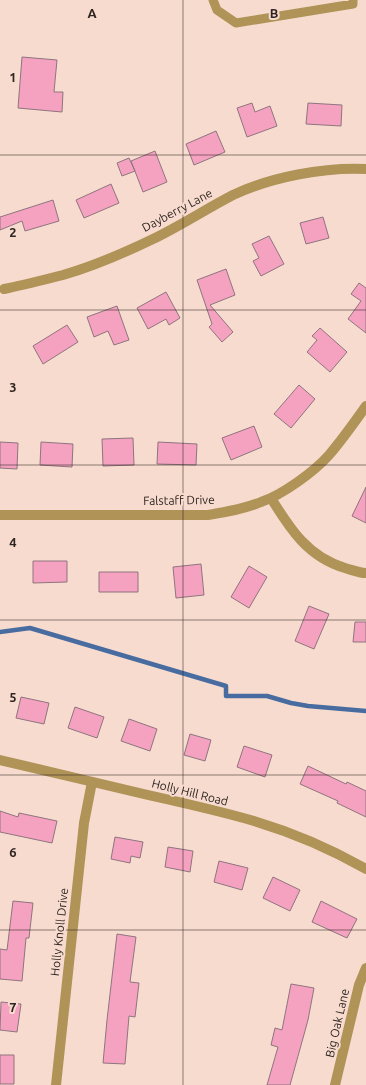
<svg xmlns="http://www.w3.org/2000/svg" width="366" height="1085" viewBox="0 0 366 1085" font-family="Ubuntu,sans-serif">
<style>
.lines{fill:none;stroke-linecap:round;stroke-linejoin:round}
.stream{stroke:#486ca0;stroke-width:4.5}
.building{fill:#f4a2c0;stroke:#8f757e}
.service{stroke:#af9357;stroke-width:9}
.minor{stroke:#af9357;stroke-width:10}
.grid{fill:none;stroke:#2f2520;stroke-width:1;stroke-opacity:0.55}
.labels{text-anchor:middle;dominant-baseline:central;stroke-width:4;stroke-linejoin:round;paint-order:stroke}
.street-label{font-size:12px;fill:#2f2520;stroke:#f7dbcf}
.grid-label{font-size:13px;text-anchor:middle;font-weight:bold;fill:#2f2520;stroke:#f7dbcf;stroke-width:4;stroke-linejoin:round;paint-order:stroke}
</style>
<rect width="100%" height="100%" fill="#f7dbcf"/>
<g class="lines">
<!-- stream -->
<path class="stream" d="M0 632 30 628 226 686V696H267L291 703 308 706 366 711"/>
</g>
<!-- building -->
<path class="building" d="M22 57 57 60 54 92H63L62 112 18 108Z
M252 103 255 112 270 106 277 126 247 137 237 108Z
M308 103 342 105 341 126 306 124Z
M216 131 225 152 194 165 186 144Z
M155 151 167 182 143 192 131 161Z
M129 158 135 171 122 176 117 163Z
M111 184 119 203 84 218 76 200Z
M53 200 59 221 25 231 22 221 0 230V217Z
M323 217 329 238 306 244 300 223Z
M269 236 284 264 261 276 253 261 259 258 252 244Z
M226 269 235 295 210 305 233 332 222 342 209 327 212 324 197 280Z
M359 283 366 288V333L348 319 361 301 351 294Z
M166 292 180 318 169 325 166 319 148 329 137 308Z
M117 306 129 340 114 345 108 331 94 337 87 317Z
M67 325 78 342 43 364 33 346Z
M320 328 347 352 330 372 307 352 317 340 312 336Z
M299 385 315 399 291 428 274 414Z
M254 426 262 447 231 460 222 438Z
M133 438 134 465 103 466 102 439Z
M0 442 18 443 17 469 0 468Z
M41 442 73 444 72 467 40 465Z
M158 442 197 444 196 465 157 464Z
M366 487V523L352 516Z
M33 561H67V582L33 583Z
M201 564 204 595 176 598 173 567Z
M249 566 267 577 249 608 231 597Z
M99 572H138V592H99Z
M309 606 329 614 314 649 295 641Z
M355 622H366V642H353Z
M21 697 49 703 44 724 16 718Z
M75 707 104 717 97 738 68 728Z
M129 719 157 729 150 751 121 741Z
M190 734 211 740 205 761 184 755Z
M244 746 272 755 265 777 237 767Z
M308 766 346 784 347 782 366 791V817L337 803 338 801 300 784Z
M0 811 18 817 19 813 57 821 52 843 0 832Z
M115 837 143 842 140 858 131 856 130 863 111 859Z
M168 847 193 851 190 872 165 867Z
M219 861 248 868 242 890 214 882Z
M273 877 300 890 290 911 263 898Z
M13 901 33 903 29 938H26L22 981 0 979V949L7 950Z
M321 901 357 919 347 938 312 922Z
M117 934 136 937 130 982 139 983 135 1017 129 1016 125 1064 103 1063 107 1020Z
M291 984 314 988 308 1020 290 1085H267L278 1047 271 1045 275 1028 282 1030Z
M1 1002 21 1004 17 1032 0 1030Z
M0 1055H14V1084H0Z"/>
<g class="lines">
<!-- service -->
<path class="service" d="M213 0 217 10 236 23 353 4V0"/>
<!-- minor -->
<path class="minor" d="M4 289C24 285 43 280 63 275 94 266 124 253 153 239 180 226 206 209 233 195 271 177 324 167 366 169
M271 498C290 529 308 557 345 568 352 570 359 573 366 573
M0 515H208C226 512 244 509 261 502 282 495 314 472 329 455 342 440 354 423 366 406
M0 760C49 772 99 783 148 795 184 803 220 811 254 821 294 833 331 849 366 869
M56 1085 84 823 92 782
M335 1085 359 985 366 968"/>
</g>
<!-- grid -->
<path class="grid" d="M183 0V1085M0 155H366M0 310H366M0 465H366M0 620H366M0 775H366M0 930H366"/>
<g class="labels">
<!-- street labels -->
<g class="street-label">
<text transform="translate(177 210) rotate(-28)">Dayberry Lane</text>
<text transform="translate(179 500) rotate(-1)">Falstaff Drive</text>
<text transform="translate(190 792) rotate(14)">Holly Hill Road</text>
<text transform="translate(59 932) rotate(-84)">Holly Knoll Drive</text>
<text transform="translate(337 1023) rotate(-77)">Big Oak Lane</text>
</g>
</g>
<g class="grid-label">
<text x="92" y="18">A</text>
<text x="274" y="18">B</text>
<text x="13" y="82">1</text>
<text x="13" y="237">2</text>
<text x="13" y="392">3</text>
<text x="13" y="547">4</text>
<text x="13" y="702">5</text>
<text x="13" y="857">6</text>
<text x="13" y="1012">7</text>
</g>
</svg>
